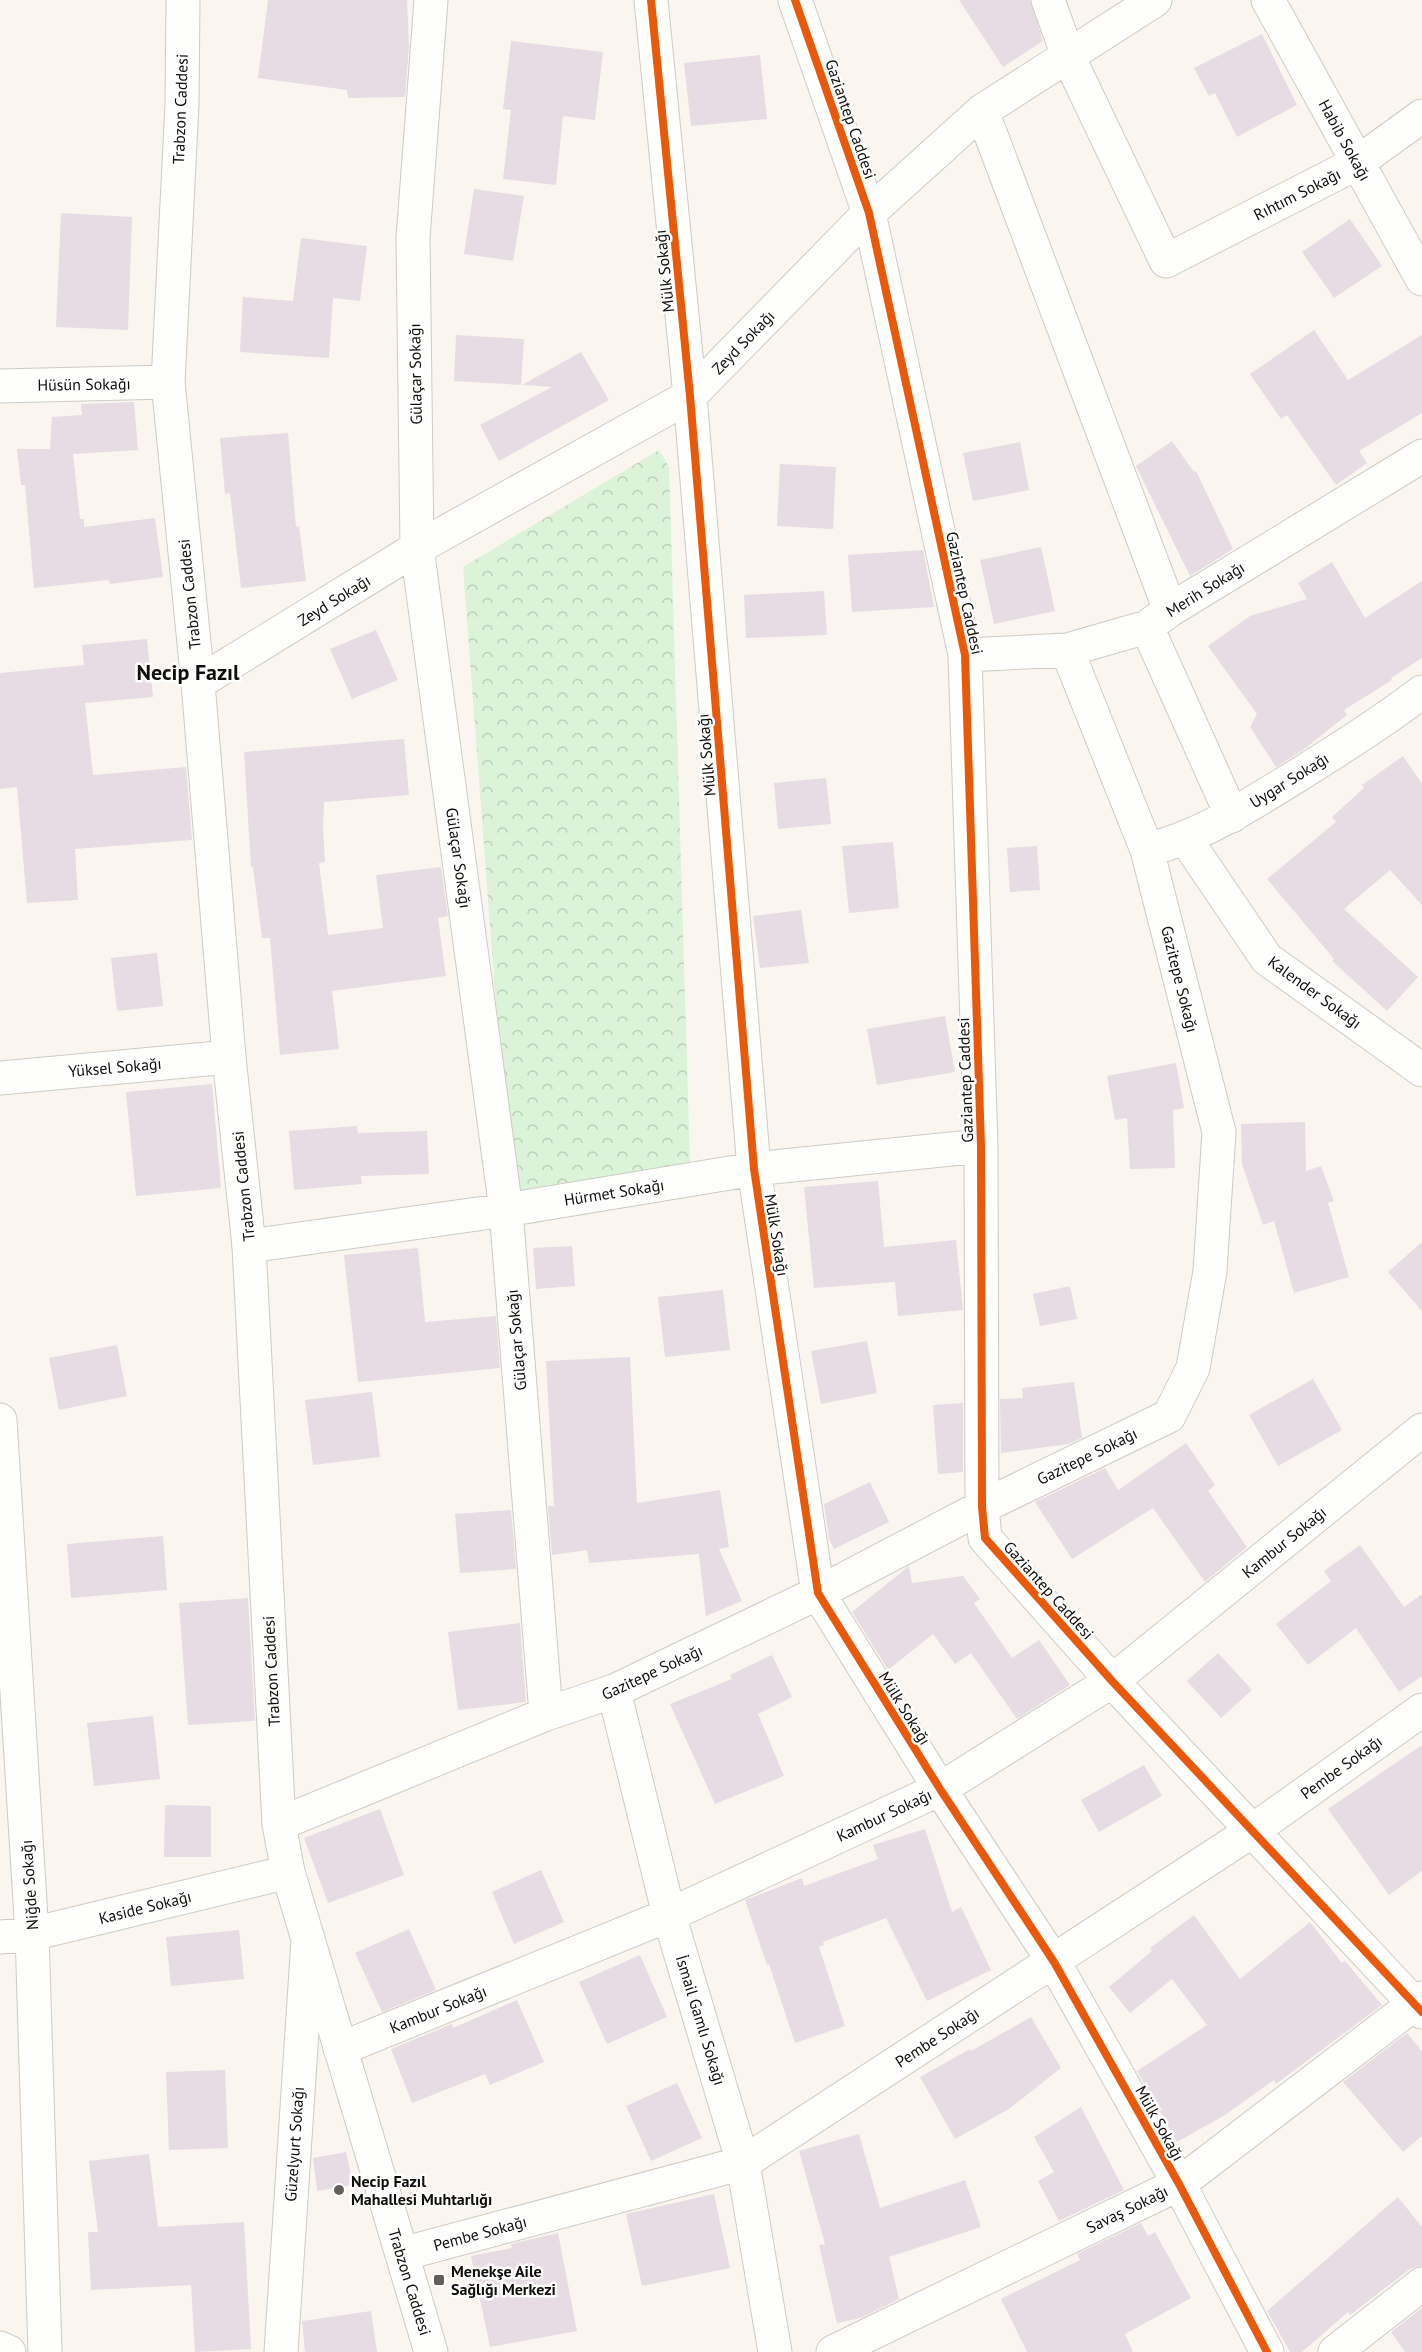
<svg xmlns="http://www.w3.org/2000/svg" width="1422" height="2352" viewBox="0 0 1422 2352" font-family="'PT Sans',sans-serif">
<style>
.forest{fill:url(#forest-crowns)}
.building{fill:#e7dbe4}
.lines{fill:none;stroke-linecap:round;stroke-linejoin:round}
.street-casing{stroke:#cecbc5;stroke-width:35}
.secondary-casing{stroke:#cecbc5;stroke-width:35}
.street{stroke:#fefefd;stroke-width:33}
.secondary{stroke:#fefefd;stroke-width:33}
.cycleway-casing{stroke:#fff;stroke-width:11}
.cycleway{stroke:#e8590c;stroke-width:8}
.poi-dot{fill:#615f5a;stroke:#fff;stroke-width:2}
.labels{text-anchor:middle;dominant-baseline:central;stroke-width:5;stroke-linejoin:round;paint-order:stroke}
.street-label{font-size:16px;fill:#0f0d09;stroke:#fff}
.poi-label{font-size:16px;font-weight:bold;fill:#0f0d09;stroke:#fff;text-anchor:start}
.district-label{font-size:22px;font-weight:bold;fill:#0f0d09;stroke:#fff}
</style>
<defs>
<pattern id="forest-crowns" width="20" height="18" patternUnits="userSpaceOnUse" patternTransform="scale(1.5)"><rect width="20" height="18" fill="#dbf3d8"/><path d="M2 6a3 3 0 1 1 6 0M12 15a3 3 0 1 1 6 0" fill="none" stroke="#bbcfb8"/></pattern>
</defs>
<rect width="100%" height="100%" fill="#faf6ef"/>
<!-- forest -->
<path class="forest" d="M659 450 669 467 690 1164 510 1192 463 567Z"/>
<!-- building -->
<path class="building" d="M268 0H407L409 46 405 97 348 98 347 90 258 78Z
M959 0H1030L1043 41 1003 67Z
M1262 34 1297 105 1237 137 1215 93 1209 96 1194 68Z
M511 41 603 52 595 120 563 116 556 185 503 179 511 110 503 109Z
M760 55 767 119 691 126 684 63Z
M474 189 524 196 513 261 464 254Z
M61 213 132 217 128 330 56 327Z
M1350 219 1382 266 1334 298 1302 252Z
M301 238 367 246 360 301 333 298 329 358 240 352 243 297 293 301Z
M1314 330 1348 380 1422 335V413L1359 451 1367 463 1336 485 1287 415 1281 419 1250 374Z
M456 335 524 339 521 385 454 381Z
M581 352 609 400 499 461 480 425 552 387 522 385Z
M134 402 138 450 73 454 80 519H84V527L155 518 163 577 110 584 109 580 34 588 25 485H21L17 449H50L52 417 82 415 81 404Z
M288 433 296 527 299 526 306 581 241 588 230 493 225 494 220 438Z
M1172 441 1194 472 1196 471 1233 549 1190 576 1136 466Z
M1020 442 1029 490 973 501 963 453Z
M780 464 836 467 833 529 777 526Z
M1041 547 1055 611 994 624 980 560Z
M923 550 934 607 852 612 848 555Z
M1332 562 1365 618 1422 581V658L1391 678 1392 680 1344 710 1347 715 1303 750 1276 767 1250 727 1257 714 1208 646 1250 616 1307 599 1298 583Z
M824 591 827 635 746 638 744 595Z
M376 630 398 680 352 699 330 649Z
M147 639 153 697 85 703 93 775 186 767 192 840 75 849 78 900 27 903 17 787 0 789V673L84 665 82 645Z
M404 739 409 795 324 802 323 828 325 862 319 863 328 935 383 928 376 875 441 867 448 916 438 918 446 976 332 991 339 1049 280 1055 270 938H262L253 867H251L244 752Z
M1403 756 1422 784V905L1390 870 1344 909 1418 977 1387 1011 1332 961 1334 959 1267 879 1336 822 1332 817 1364 788 1362 785Z
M826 778 831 824 778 829 774 783Z
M893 842 899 908 849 913 842 846Z
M1037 846 1040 890 1010 892 1007 848Z
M801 910 809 963 760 968 753 916Z
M157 953 163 1006 117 1011 111 958Z
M945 1016 955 1072 877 1085 867 1029Z
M1176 1063 1184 1108 1173 1110 1175 1168 1130 1169 1127 1118 1115 1120 1107 1076Z
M212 1084 221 1188 136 1196 126 1092Z
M1305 1122 1306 1171 1321 1166 1334 1201 1328 1203 1349 1277 1294 1293 1274 1221 1263 1225 1242 1164 1241 1124Z
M357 1126 358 1133 427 1131 429 1174 361 1176 362 1184 294 1190 289 1131Z
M878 1181 884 1247 956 1240 963 1310 898 1316 895 1282 814 1288 804 1187Z
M1422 1242V1311L1388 1272Z
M572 1246 575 1286 536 1289 533 1248Z
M418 1248 425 1322 496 1316 500 1368 358 1382 344 1255Z
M1070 1286 1077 1319 1040 1326 1033 1294Z
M723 1290 730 1350 665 1357 658 1297Z
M867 1341 877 1393 821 1404 811 1351Z
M117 1345 127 1396 59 1410 49 1358Z
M630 1357 637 1503 720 1490 729 1547 719 1549 742 1601 706 1616 699 1554 589 1563 587 1550 552 1555 548 1506H554L546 1361Z
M1313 1379 1342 1430 1278 1466 1249 1415Z
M1074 1382 1082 1438 1069 1444 1001 1453 1000 1399 1023 1398 1022 1388Z
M372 1392 380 1457 313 1465 305 1400Z
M963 1403V1472L938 1474 933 1405Z
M1186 1443 1215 1485 1208 1491 1247 1547 1205 1582 1153 1508 1072 1559 1035 1502 1105 1468 1118 1490Z
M870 1482 889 1522 834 1549 829 1539 824 1504Z
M511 1510 516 1569 460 1573 455 1514Z
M163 1536 167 1590 71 1598 67 1544Z
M1360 1545 1404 1607 1422 1594V1676L1399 1692 1356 1628 1308 1665 1276 1624 1331 1581 1324 1571Z
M909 1566 912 1583 963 1576 980 1599 974 1603 1012 1658 1039 1640 1070 1685 1017 1719 971 1653 955 1664 933 1634 888 1670 852 1612Z
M248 1598 255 1721 188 1725 179 1603Z
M520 1623 526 1702 458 1710 448 1632Z
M1218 1653 1252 1690 1221 1718 1187 1681Z
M772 1655 792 1697 758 1714 784 1776 715 1804 670 1704 732 1679 730 1675Z
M153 1716 160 1779 94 1786 87 1723Z
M1422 1745V1871L1389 1895 1328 1809Z
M1144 1765 1162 1796 1099 1832 1081 1800Z
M165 1805 211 1806V1857H164Z
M380 1809 404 1875 328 1903 304 1838Z
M925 1829 952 1912 961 1907 991 1970 927 2001 886 1918 823 1942 824 1945 819 1947 845 2026 795 2043 769 1964 767 1965 745 1900 802 1878 804 1886 878 1859 873 1845Z
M541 1870 564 1922 514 1944 492 1892Z
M1194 1915 1240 1979 1310 1922 1342 1963 1345 1961 1382 2005 1276 2084 1274 2080 1225 2115 1177 2142 1137 2071 1207 2025 1172 1979 1130 2013 1109 1987 1152 1951 1150 1948Z
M409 1929 436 1990 382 2012 355 1953Z
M239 1930 244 1979 171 1986 166 1937Z
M640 1955 667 2017 607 2044 579 1982Z
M517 2000 544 2062 490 2085 485 2074 412 2103 391 2049 452 2024 453 2028Z
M1031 2017 1061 2068 1009 2109 955 2139 920 2077 970 2049 971 2051Z
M1407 2033 1422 2051V2136L1403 2152 1343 2082Z
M225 2070 228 2148 169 2150 166 2072Z
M677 2083 702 2138 651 2161 626 2106Z
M1081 2107 1124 2190 1059 2221 1038 2181 1054 2172 1034 2137Z
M859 2134 880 2208 965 2180 981 2227 889 2257 899 2299 861 2318 837 2323 819 2245 825 2244 799 2151Z
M346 2152 353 2185 317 2191 313 2158Z
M149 2154 158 2227 244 2222 251 2349 195 2352 191 2285 91 2290 88 2232H98L89 2161Z
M714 2194 730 2268 642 2286 626 2214Z
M1398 2197 1422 2227V2266L1410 2269 1350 2315 1348 2312 1302 2352H1290L1267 2311Z
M1141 2223 1148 2236 1155 2232 1191 2298 1125 2334 1133 2352H1027L1001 2299 1080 2260 1077 2254Z
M558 2233 577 2331 490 2347 471 2256 512 2248 511 2244Z
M1422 2308V2352H1405L1391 2332Z
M371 2311 377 2352H305L302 2321Z"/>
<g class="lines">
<defs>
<path id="street" d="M431 0 413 238 417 548 506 1210 546 1714
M651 0 690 396 754 1169 818 1593 940 1789 1054 1962 1179 2184 1267 2352
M795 0 869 213 965 655 981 1146 982 1507 985 1538 1112 1681 1422 2012
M1048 0 1068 56 1166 261 1357 163 1422 116
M1268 0 1422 279
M982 111 1170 610
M0 386 168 382
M1147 627 1232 816
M965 655 1067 650 1147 627 1170 610 1422 456
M198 683 417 548 690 396 869 213 982 111 1155 0
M1185 838 1267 959 1422 1070
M1164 845C1211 830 1253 803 1295 777 1338 750 1381 723 1422 692
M0 1078 229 1057
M249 1246 506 1210 754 1169 981 1146
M0 1420 32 1934 45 2352
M614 1691 669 1915 743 2163 775 2352
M279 1824 546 1714 614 1691 818 1593 982 1507 1169 1416 1193 1368 1210 1271 1219 1132 1147 850 1067 650
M0 1937 32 1934 288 1872
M340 2049 669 1915 940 1789 1112 1681 1422 1430
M402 2254 743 2163 1252 1831 1422 1710
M281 2352 308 1940
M833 2352 1179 2184 1422 1998
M1335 2352 1422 2284"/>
<path id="secondary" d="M183 0 182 104 168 382 198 683 229 1057 249 1246 279 1824 288 1872 431 2352
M0 2348 9 2352"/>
</defs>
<!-- street casing -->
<use href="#street" class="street-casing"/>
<!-- secondary casing -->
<use href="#secondary" class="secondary-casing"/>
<!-- street -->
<use href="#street" class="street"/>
<!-- secondary -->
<use href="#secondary" class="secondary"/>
<defs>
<path id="cycleway" d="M651 0 690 396 754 1169 818 1593 940 1789 1054 1962 1179 2184 1267 2352
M795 0 869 213 965 655 981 1146 982 1507 985 1538 1112 1681 1422 2012"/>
</defs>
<!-- cycleway casing -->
<use href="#cycleway" class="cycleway-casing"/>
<!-- cycleway -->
<use href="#cycleway" class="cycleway"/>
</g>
<!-- markers -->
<g class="poi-dot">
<circle cx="339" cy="2190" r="6"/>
<rect x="433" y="2274" width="12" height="12" rx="3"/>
</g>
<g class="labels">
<!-- street labels -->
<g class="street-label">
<text transform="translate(180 109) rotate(-88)">Trabzon Caddesi</text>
<text transform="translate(851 119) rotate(71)">Gaziantep Caddesi</text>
<text transform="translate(1345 140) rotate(61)">Habib Sokağı</text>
<text transform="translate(1297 194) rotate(-27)">Rıhtım Sokağı</text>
<text transform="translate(664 271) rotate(-96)">Mülk Sokağı</text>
<text transform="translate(743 342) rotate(-46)">Zeyd Sokağı</text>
<text transform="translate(415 374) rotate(-91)">Gülaçar Sokağı</text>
<text transform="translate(84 384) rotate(-1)">Hüsün Sokağı</text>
<text transform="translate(1205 589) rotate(-32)">Merih Sokağı</text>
<text transform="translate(965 593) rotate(78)">Gaziantep Caddesi</text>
<text transform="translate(189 594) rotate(-96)">Trabzon Caddesi</text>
<text transform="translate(334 600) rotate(-32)">Zeyd Sokağı</text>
<text transform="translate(706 755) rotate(-95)">Mülk Sokağı</text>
<text transform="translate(1289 780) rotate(-32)">Uygar Sokağı</text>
<text transform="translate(459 858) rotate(82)">Gülaçar Sokağı</text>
<text transform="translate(1180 979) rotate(76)">Gazitepe Sokağı</text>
<text transform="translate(1315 992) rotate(36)">Kalender Sokağı</text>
<text transform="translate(115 1067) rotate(-5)">Yüksel Sokağı</text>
<text transform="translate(965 1080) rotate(-92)">Gaziantep Caddesi</text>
<text transform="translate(243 1186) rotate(-96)">Trabzon Caddesi</text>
<text transform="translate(614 1192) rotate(-9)">Hürmet Sokağı</text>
<text transform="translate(777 1235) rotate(81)">Mülk Sokağı</text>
<text transform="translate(516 1340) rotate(-95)">Gülaçar Sokağı</text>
<text transform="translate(1087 1456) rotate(-26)">Gazitepe Sokağı</text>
<text transform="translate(1284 1542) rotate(-39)">Kambur Sokağı</text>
<text transform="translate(1049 1590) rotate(48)">Gaziantep Caddesi</text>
<text transform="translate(271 1671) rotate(-93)">Trabzon Caddesi</text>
<text transform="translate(652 1672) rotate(-25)">Gazitepe Sokağı</text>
<text transform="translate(905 1708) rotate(58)">Mülk Sokağı</text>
<text transform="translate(1341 1767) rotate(-36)">Pembe Sokağı</text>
<text transform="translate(884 1815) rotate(-25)">Kambur Sokağı</text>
<text transform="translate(29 1885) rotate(-94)">Niğde Sokağı</text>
<text transform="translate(145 1907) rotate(-14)">Kaside Sokağı</text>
<text transform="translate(438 2009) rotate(-22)">Kambur Sokağı</text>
<text transform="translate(701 2020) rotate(73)">İsmail Gamlı Sokağı</text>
<text transform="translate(937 2037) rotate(-33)">Pembe Sokağı</text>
<text transform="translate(1160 2123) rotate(61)">Mülk Sokağı</text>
<text transform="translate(294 2144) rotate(-86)">Güzelyurt Sokağı</text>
<text transform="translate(1127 2209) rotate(-26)">Savaş Sokağı</text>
<text transform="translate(480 2233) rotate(-15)">Pembe Sokağı</text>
<text transform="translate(410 2282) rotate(73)">Trabzon Caddesi</text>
</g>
<!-- poi labels -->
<g class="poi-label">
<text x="351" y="2181">Necip Fazıl<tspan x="351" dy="18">Mahallesi Muhtarlığı</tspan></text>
<text x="451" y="2271">Menekşe Aile<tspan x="451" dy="18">Sağlığı Merkezi</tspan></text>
</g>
<!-- district labels -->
<g class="district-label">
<text x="188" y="672">Necip Fazıl</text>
</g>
</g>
</svg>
